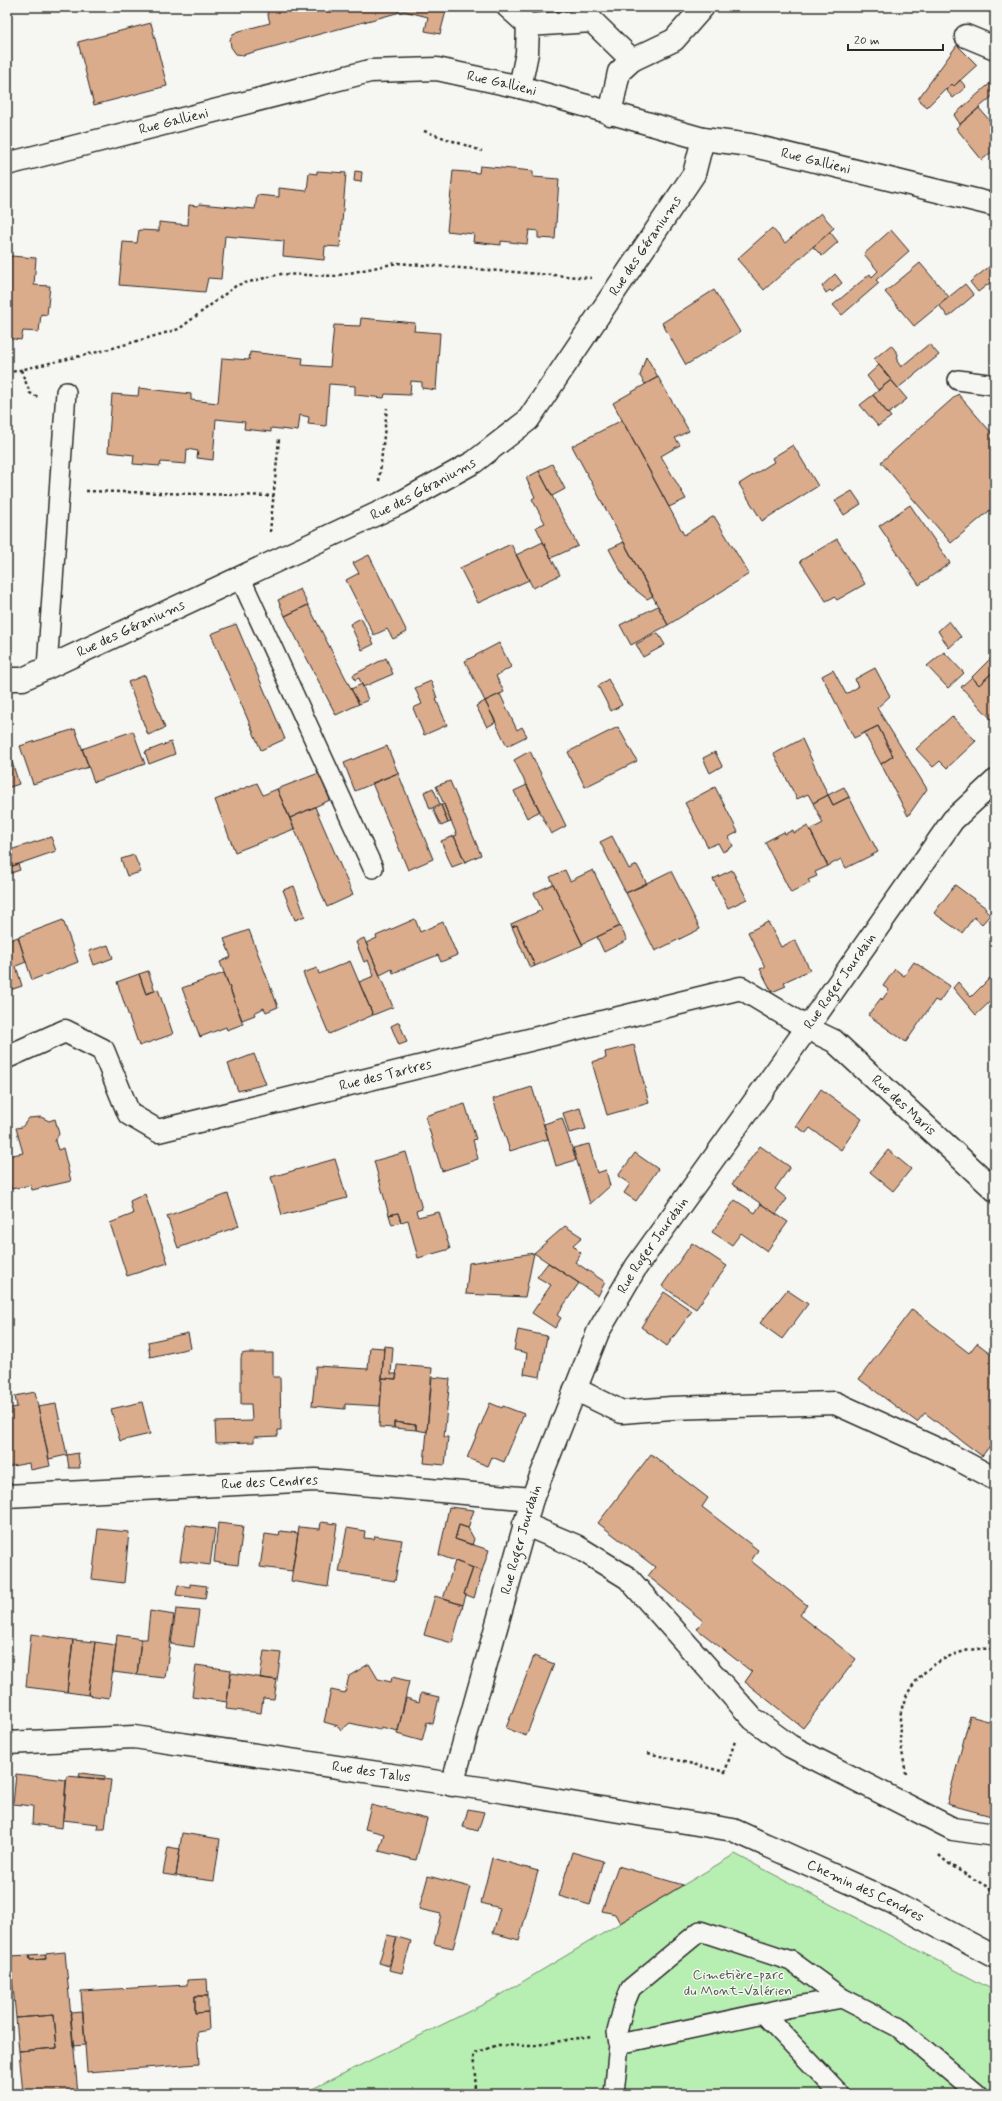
<svg xmlns="http://www.w3.org/2000/svg" width="1002" height="2101" viewBox="0 0 1002 2101" font-family="Mynerve,sans-serif">
<style>
.green{fill:#b7eeb1;stroke:#718c6e}
.building{fill:#dbac8c;stroke:#2b2b2b}
.lines{fill:none;stroke-linecap:round;stroke-linejoin:round}
.service-casing{stroke:#2b2b2b;stroke-width:22}
.pedestrian-casing{stroke:#2b2b2b;stroke-width:25}
.minor-casing{stroke:#2b2b2b;stroke-width:25}
.path{stroke:#2b2b2b;stroke-width:2.5;stroke-dasharray:3 3;stroke-linecap:butt}
.service{stroke:#f6f6f2;stroke-width:19}
.pedestrian{stroke:#f6f6f2;stroke-width:22}
.minor{stroke:#f6f6f2;stroke-width:22}
.labels{text-anchor:middle;dominant-baseline:central;stroke-width:3;stroke-linejoin:round;paint-order:stroke}
.street-label{font-size:14px;fill:#2b2b2b;stroke:#f6f6f2}
.park-label{font-size:14px;fill:#4e5c4c;stroke:#f6f6f2}
</style>
<rect width="100%" height="100%" fill="#f6f6f2"/>
<filter id="ink" filterUnits="userSpaceOnUse"><feTurbulence type="fractalNoise" baseFrequency=".025" numOctaves="2"/><feDisplacementMap in="SourceGraphic" scale="8" xChannelSelector="R" yChannelSelector="G"/><feConvolveMatrix kernelMatrix="1 2 1 2 8 2 1 2 1" color-interpolation-filters="sRGB"/></filter>
<g filter="url(#ink)">
<!-- green -->
<path class="green" d="M735 1854 995 1991V2094H302L494 1999Z"/>
<!-- building -->
<path class="building" d="M266 7H447L440 34 425 31 428 17 404 11 243 55 236 54 231 47 230 40 232 36 236 32 270 23Z
M151 23 167 86 94 105 78 42Z
M957 45 977 65 954 86 952 84 946 90 945 89 927 107 918 99Z
M995 79V94L960 124 954 115Z
M960 80 966 87 953 98 946 90 952 84 954 86Z
M979 108 995 127V149L982 160 956 128Z
M480 166 533 171V177L559 179 555 239 538 238V231L529 230 527 244 501 241V245L473 242 474 234 447 231 453 171 479 173Z
M317 171 346 173 340 247 325 246 324 260 283 256 284 241 225 236 221 279 208 278 205 292 119 285 123 242 137 243 139 230 159 231V222L188 225 189 205 198 206 199 204 255 209 257 195 279 197V188L307 191 309 173 317 174Z
M355 171 362 172 361 182 354 181Z
M821 213 834 228 764 290 737 259 772 228 785 243Z
M891 230 909 251 876 280 879 283 842 315 833 305 870 274 872 277 878 271 864 254Z
M830 232 838 242 822 256 813 247Z
M11 256 36 258 34 285 50 286 47 315 41 314 39 332 23 331 21 340 7 338V259L10 260Z
M995 262V279L978 292 970 282Z
M920 263 949 297 914 326 885 292Z
M835 274 842 283 832 292 830 290 826 293 822 286Z
M965 284 974 295 948 317 939 305Z
M714 290 740 332 686 365 662 323Z
M361 318 415 323 414 331 440 333 436 390 422 388V382L411 381 410 395 385 394 384 398 355 395V386L329 384 326 426 308 424 309 417 300 415 298 431 271 428V432L244 429 245 422 216 419 213 460 197 458 198 451 187 449 186 464 161 462 160 466 133 464 134 455 108 452 112 394 138 396 139 388 191 394V400L218 403 222 358 249 360 250 352 303 358 302 365 330 367 334 325 360 326Z
M929 344 939 355 898 388 874 359 891 345 898 354 897 361 901 367Z
M646 356 658 377 645 384 640 376Z
M879 365 891 380 878 390 867 376Z
M658 377 689 431 675 438 680 445 661 456 686 499 669 507 613 403Z
M891 380 907 399 888 414 873 395Z
M958 394 995 437V506L951 543 881 462Z
M873 395 891 417 878 426 860 405Z
M622 420 684 535 714 516 749 574 668 625 572 446Z
M793 445 818 486 762 521 739 484 774 462 772 458Z
M552 464 565 489 552 496 539 471Z
M539 471 578 546 551 558 536 527 545 523 532 499 535 497 526 478Z
M852 491 861 504 844 515 835 501Z
M910 505 950 563 919 585 879 526Z
M837 539 865 584 837 600 834 597 826 601 800 561Z
M543 542 560 575 533 588 516 555Z
M624 542 627 548 653 596 647 599 628 584 609 549Z
M511 544 529 580 478 603 460 568Z
M369 555 407 632 393 639 387 629 374 635 346 580 359 573 353 563Z
M300 589 308 605 285 616 278 600Z
M308 605 359 704 336 715 285 616Z
M658 606 668 625 631 645 620 625Z
M361 618 374 644 362 650 350 624Z
M949 621 961 637 949 648 938 631Z
M236 624 285 739 261 750 211 634Z
M658 633 665 645 643 657 636 644Z
M499 643 511 667 496 676 504 692 485 701 465 661Z
M944 652 964 673 948 688 927 666Z
M386 658 393 674 363 687 359 678 355 680 353 675Z
M990 659 995 664V670L979 685 972 677Z
M875 668 890 696 877 708 927 789 908 816 881 764 893 756 878 726 854 738 822 676 833 670 846 694 858 687 855 679Z
M995 670V723L961 687 972 677 979 685Z
M145 675 165 728 148 735 128 682Z
M608 679 622 705 611 711 598 686Z
M431 681 437 698 436 699 447 725 424 735 413 708 422 704 415 688Z
M362 684 368 700 359 704 351 689Z
M500 694 517 730 522 727 527 736 507 746 485 701Z
M485 701 496 722 487 727 476 706Z
M952 716 976 741 947 768 940 761 933 767 916 749Z
M878 726 893 756 881 764 864 733Z
M618 727 637 761 585 787 568 752Z
M75 729 89 767 33 784 20 746Z
M133 731 145 764 94 782 82 749Z
M802 739 828 795 813 803 808 794 797 799 774 754Z
M171 742 175 754 149 764 145 752Z
M7 746 19 784 7 788Z
M387 746 398 773 355 791 344 763Z
M530 751 566 826 551 834 514 760Z
M715 752 722 766 710 773 703 758Z
M319 773 330 800 290 818 277 789Z
M398 773 433 859 408 870 372 783Z
M450 781 481 855 465 862 454 836 457 835 436 786Z
M257 783 263 795 277 789 294 829 235 852 215 800Z
M527 785 540 811 527 818 514 791Z
M715 787 738 832 729 837 733 846 723 852 718 843 708 847 685 803Z
M844 787 849 797 833 805 828 795Z
M433 788 440 804 430 809 424 792Z
M828 795 833 805 849 797 878 852 846 868 841 859 828 866 810 830 823 823 813 803Z
M444 804 451 822 448 823 441 805Z
M441 805 448 823 441 826 433 809Z
M315 807 353 895 327 907 290 818Z
M808 826 828 866 815 872 817 876 808 880 810 883 791 893 765 842 784 832 785 834 793 830 794 833Z
M454 836 465 862 452 867 441 841Z
M612 836 629 869 637 865 647 884 626 893 600 842Z
M51 837 56 851 7 868V851Z
M134 855 141 872 127 876 121 859Z
M18 864 20 870 8 874 7 868Z
M565 870 570 881 593 870 620 926 582 944 550 877Z
M732 870 747 899 728 908 713 879Z
M671 871 700 929 655 951 626 893Z
M553 884 583 945 535 966 517 925 512 927 511 924 542 910 534 893Z
M955 885 986 908 985 910 990 915 982 924 974 917 962 933 934 913Z
M294 886 305 916 295 920 283 890Z
M415 919 420 932 443 922 457 955 441 962 438 955 393 973 392 969 380 975 366 943 377 938 376 936Z
M63 920 78 962 32 980 18 937Z
M768 922 781 947 795 940 810 970 784 982 786 986 772 992 760 969 765 967 748 932Z
M517 925 535 966 530 968 512 927Z
M620 926 627 940 604 952 597 937Z
M249 930 278 1007 266 1012 264 1008 254 1013 255 1015 242 1020 220 962 231 957 224 939Z
M18 937 26 962 16 966 22 986 7 991V941Z
M364 938 393 1007 373 1015 359 982 374 976 368 960 364 962 356 942Z
M108 945 113 958 94 965 89 951Z
M350 961 373 1015 329 1034 303 973 317 968 319 974Z
M914 962 950 986 939 1002 935 1000 906 1042 868 1015 881 998 882 1000 889 990 883 986 895 969 904 976Z
M148 971 155 991 146 994 139 974Z
M224 973 243 1024 227 1030 226 1027 200 1037 182 988Z
M139 974 146 994 158 989 173 1034 139 1046 117 982Z
M993 975 995 997 976 1015 953 988 958 982 971 997Z
M995 997V1007L990 1002Z
M399 1022 407 1042 399 1045 391 1026Z
M634 1045 649 1103 607 1115 592 1062 606 1058 605 1052Z
M254 1054 266 1084 238 1091 228 1064Z
M532 1087 548 1139 510 1151 493 1099Z
M821 1089 862 1119 841 1150 810 1128 806 1133 796 1126Z
M465 1104 476 1139 473 1140 478 1159 442 1171 425 1116Z
M580 1108 586 1129 569 1133 563 1113Z
M41 1117 49 1121 55 1119 59 1134 55 1141 58 1150 63 1148 71 1181 32 1190 31 1185 11 1189 7 1169V1156L23 1153 16 1128 22 1127 29 1118Z
M562 1118 576 1160 556 1166 544 1124Z
M589 1144 597 1173 606 1170 610 1186 590 1204 573 1148Z
M760 1146 790 1167 775 1189 787 1199 776 1214 732 1184Z
M888 1150 911 1169 893 1191 870 1172Z
M406 1152 422 1209 416 1211 418 1217 439 1212 450 1249 418 1258 408 1220 401 1222 398 1213 389 1215 374 1161Z
M635 1153 658 1169 636 1201 624 1193 630 1184 618 1176Z
M335 1159 347 1198 282 1215 271 1177Z
M145 1194 168 1263 127 1276 110 1223 133 1214 130 1201Z
M228 1194 239 1226 178 1248 167 1216Z
M735 1200 755 1213 761 1204 788 1222 767 1251 741 1233 732 1245 712 1232Z
M398 1213 401 1222 392 1225 389 1215Z
M565 1226 582 1237 573 1245 581 1253 575 1262 605 1282 598 1296 534 1253Z
M692 1243 727 1266 696 1309 662 1286Z
M534 1253 525 1297 466 1294 469 1263Z
M548 1263 579 1283 557 1315 561 1318 555 1328 532 1313 551 1285 537 1277Z
M787 1290 808 1304 782 1339 760 1323Z
M664 1292 692 1311 667 1346 641 1327Z
M912 1309 969 1353 977 1343 995 1357V1451L989 1447 982 1456 925 1413 917 1422 859 1379Z
M518 1330 547 1336 540 1377 524 1374 527 1353 514 1350Z
M188 1333 191 1348 150 1357 148 1342Z
M384 1346 393 1347 391 1374H397L396 1379 382 1378Z
M370 1347 384 1348 380 1406 345 1404V1409L312 1406 316 1366 368 1369Z
M246 1353H273V1377H280L281 1430H278V1436L254 1437V1442L216 1443 215 1422 252 1421 251 1404H241V1358L242 1354Z
M397 1365 432 1368 427 1432 416 1430V1425L394 1422V1428L379 1427 382 1378 396 1379Z
M432 1377 450 1379 444 1437H448L445 1465 424 1463Z
M35 1392 50 1466 30 1470 29 1463 7 1467V1409L17 1407 15 1396Z
M142 1402 150 1434 120 1441 111 1409Z
M490 1403 502 1408 503 1406 524 1414 504 1462 492 1457 488 1466 467 1458Z
M56 1404 67 1455 49 1459 38 1407Z
M394 1422 416 1425V1430L394 1428Z
M78 1453 80 1468H69L67 1455Z
M651 1454 708 1498 702 1507 758 1550 751 1561 807 1605 800 1615 856 1659 803 1728 745 1682 752 1672 697 1629 703 1621 648 1576 655 1567 598 1523Z
M449 1507 474 1510 468 1528 459 1525 455 1539 489 1550 482 1571 439 1555Z
M321 1522 337 1524 328 1587 291 1581 299 1527 320 1529Z
M218 1523 243 1526 238 1565 214 1562Z
M186 1525 215 1529 210 1565 180 1561Z
M459 1525 468 1528 474 1539 472 1545 455 1539Z
M347 1528 365 1531 364 1538 374 1539 375 1536 402 1540 395 1581 339 1572Z
M98 1529 129 1532 124 1583 92 1579Z
M280 1531 298 1533 292 1571 260 1567 265 1534 279 1536Z
M455 1561 473 1568 464 1594 466 1595 463 1605 443 1599Z
M473 1568 482 1571 474 1598 464 1594Z
M190 1584 207 1586 205 1599 176 1595 178 1585 190 1587Z
M435 1596 463 1605 452 1643 424 1635Z
M176 1609 199 1611 194 1647 171 1644Z
M150 1611 174 1615 165 1678 137 1675 141 1639H147Z
M31 1634 73 1640 67 1692 26 1687Z
M117 1635 141 1639 137 1675 113 1672Z
M73 1640 95 1642 88 1695 67 1692Z
M95 1642 116 1645 109 1698 88 1695Z
M264 1651 281 1653 277 1680 260 1678Z
M534 1656 554 1664 526 1736 506 1728Z
M369 1664 378 1679 391 1682 392 1677 409 1681 398 1731 381 1727 380 1730 350 1723 341 1730 338 1726 324 1722 331 1690 345 1693 349 1676Z
M196 1665 231 1670 227 1702 192 1697Z
M231 1673 277 1680 274 1699 263 1698 261 1713 226 1709Z
M421 1693 439 1697 433 1724 427 1722 422 1741 397 1734 406 1698 419 1702Z
M970 1716 995 1723V1817L947 1804Z
M80 1773 105 1776V1779L79 1777Z
M16 1774 66 1780 62 1828 32 1824 33 1806 13 1804Z
M67 1776 111 1780 105 1829H97L98 1824 63 1820Z
M371 1805 427 1819 416 1860 379 1851 384 1834 365 1829Z
M468 1809 484 1812 478 1831 463 1827Z
M182 1833 220 1839 214 1881 176 1876Z
M168 1847 180 1849 176 1876 163 1874Z
M572 1852 603 1861 590 1905 559 1896Z
M492 1858 538 1871 519 1940 493 1933 500 1908 481 1903Z
M618 1866 683 1885 620 1923 615 1914 602 1911Z
M428 1876 470 1887 453 1948 434 1944 441 1914 419 1909Z
M387 1935 397 1937 389 1966 379 1963Z
M397 1937 411 1941 402 1973 389 1970Z
M65 1952 78 2094H23L19 2051 57 2048 54 2015 16 2018 10 1956 29 1955 30 1960 46 1959 45 1954Z
M45 1954 46 1959 30 1960 29 1955Z
M207 1979 208 1996H195V2013L208 2012 209 2030 197 2032 199 2064 87 2072 81 1991 187 1985V1980Z
M195 1996H208V2012L195 2013Z
M83 2012 85 2045 73 2046 70 2013Z
M54 2015 57 2048 19 2051 16 2018Z"/>
<g class="lines">
<defs>
<path id="service" d="M958 380 995 385
M240 577 373 868
M47 668 66 392
M842 1998 787 2008 619 2044 617 2032 624 2005 631 1988 700 1931 791 1961 842 1998 898 2027 977 2094
M763 2013 840 2094
M614 2094 619 2044"/>
<path id="pedestrian" d="M575 1389 622 1412 671 1408 835 1403 950 1455 995 1479
M524 1524 576 1546 628 1578 753 1719 790 1746 953 1829 995 1835"/>
<g id="minor">
<path d="M508 7 528 25 527 53 520 87"/>
<path d="M528 25 592 21 632 60"/>
<path d="M966 36 995 48"/>
<path d="M610 114 619 72 632 60 674 40 703 7"/>
<path id="s1" d="M7 164 370 71 437 69 520 87 703 139 750 145 995 205"/>
<path id="s2" d="M7 679H23L400 503 474 462 528 420 694 174 703 139"/>
<path id="s3" d="M7 1057 65 1031 103 1050 129 1114 158 1131 741 988 807 1028 834 1041 995 1190"/>
<path id="s4" d="M7 1496 315 1480 532 1499"/>
<path id="s5" d="M7 1743 134 1737 493 1790 733 1830 890 1901 995 1957"/>
<path id="s6" d="M452 1785 532 1499 598 1332 636 1267 807 1028 953 820 995 781"/>
</g>
</defs>
<!-- service casing -->
<use href="#service" class="service-casing"/>
<!-- pedestrian casing -->
<use href="#pedestrian" class="pedestrian-casing"/>
<!-- minor casing -->
<use href="#minor" class="minor-casing"/>
<!-- path -->
<path class="path" d="M424 131 482 151
M21 370 30 393 40 398
M7 373 106 350 179 329 237 285 281 274 335 276 397 263 591 278
M379 481 387 408
M86 491 274 496
M270 532 279 439
M648 1753 725 1772 735 1741
M906 1774C903 1755 897 1732 901 1712 908 1679 938 1656 970 1650 978 1648 987 1649 995 1649
M939 1855C955 1871 977 1879 995 1892
M474 2094 476 2075 473 2059 475 2053 498 2045 530 2046 591 2036"/>
<!-- service -->
<use href="#service" class="service"/>
<!-- pedestrian -->
<use href="#pedestrian" class="pedestrian"/>
<!-- minor -->
<use href="#minor" class="minor"/>
</g>
</g>
<g class="labels">
<!-- street labels -->
<g class="street-label">
<text stroke="none"><textPath href="#s1" startOffset="508">Rue Gallieni</textPath></text>
<text stroke="none"><textPath href="#s1" startOffset="172">Rue Gallieni</textPath></text>
<text stroke="none"><textPath href="#s1" startOffset="832">Rue Gallieni</textPath></text>
<text stroke="none"><textPath href="#s2" startOffset="795">Rue des Géraniums</textPath></text>
<text stroke="none"><textPath href="#s2" startOffset="459">Rue des Géraniums</textPath></text>
<text stroke="none"><textPath href="#s2" startOffset="135">Rue des Géraniums</textPath></text>
<text stroke="none"><textPath href="#s6" startOffset="903">Rue Roger Jourdain</textPath></text>
<text stroke="none"><textPath href="#s3" startOffset="443">Rue des Tartres</textPath></text>
<text stroke="none"><textPath href="#s3" startOffset="1011">Rue des Maris</textPath></text>
<text stroke="none"><textPath href="#s6" startOffset="579">Rue Roger Jourdain</textPath></text>
<text stroke="none"><textPath href="#s4" startOffset="263">Rue des Cendres</textPath></text>
<text stroke="none"><textPath href="#s6" startOffset="255">Rue Roger Jourdain</textPath></text>
<text stroke="none"><textPath href="#s5" startOffset="367">Rue des Talus</textPath></text>
<text stroke="none"><textPath href="#s5" startOffset="879">Chemin des Cendres</textPath></text>
</g>
<!-- park labels -->
<g class="park-label">
<text x="738" y="1975">Cimetière-parc<tspan x="738" dy="16">du Mont-Valérien</tspan></text>
</g>
</g>
<!-- margin -->
<rect width="1002" height="2101" fill="none" stroke="#f6f6f2" stroke-width="24"/>
<rect x="12" y="12" width="978" height="2077" fill="none" stroke="#2b2b2b" stroke-width="1.5" filter="url(#ink)"/>
<!-- scale -->
<path d="M848 44v6h95v-6" fill="none" stroke="#2b2b2b" stroke-width="2"/>
<text x="854" y="44" font-size="12" fill="#2b2b2b" stroke="#f6f6f2" stroke-width="3" paint-order="stroke">20 m</text>
</svg>
